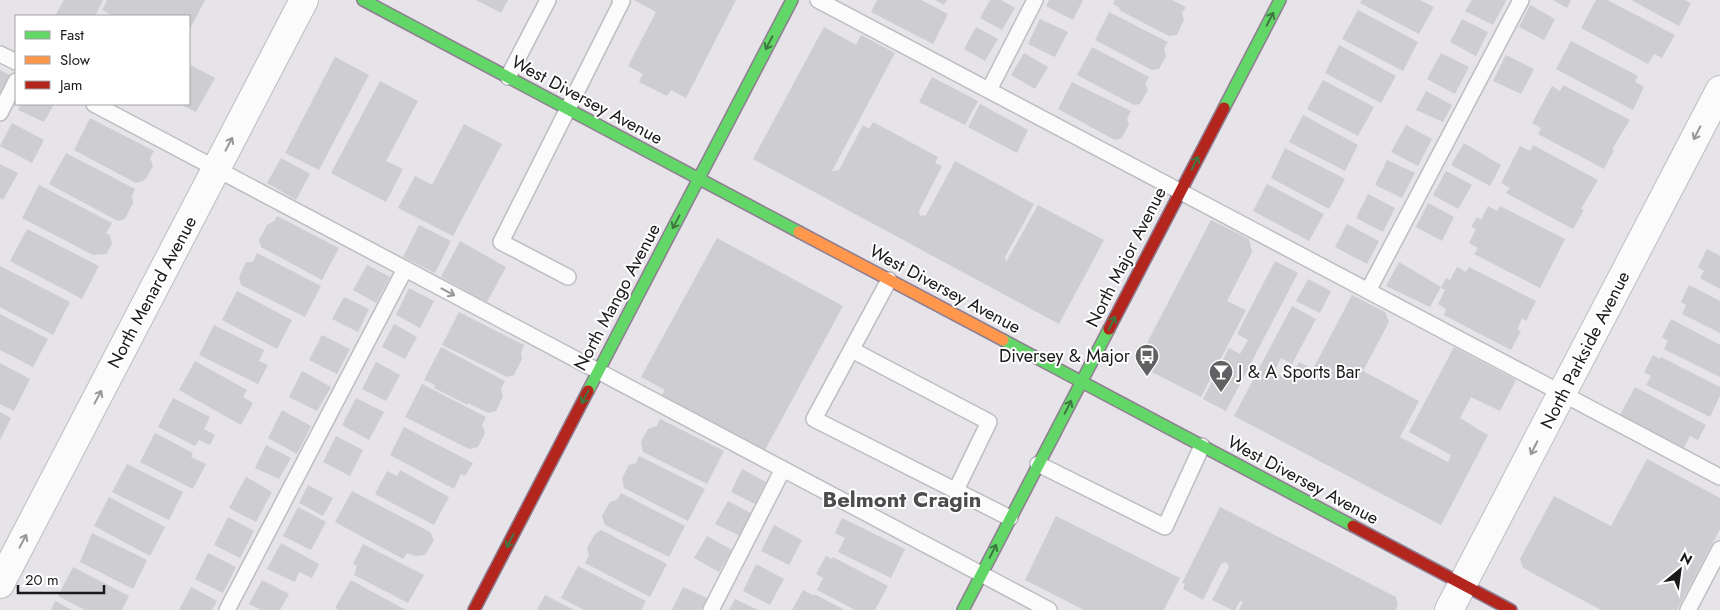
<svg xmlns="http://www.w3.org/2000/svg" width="1720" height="610" viewBox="0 0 1720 610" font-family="Jost,sans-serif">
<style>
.building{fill:#cecdd1}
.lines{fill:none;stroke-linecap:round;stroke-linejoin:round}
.lane-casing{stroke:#bebdc0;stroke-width:18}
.street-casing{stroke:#bebdc0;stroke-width:30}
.fast-casing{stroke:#8f7d92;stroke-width:14}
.slow-casing{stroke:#8f7d92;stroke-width:14}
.jam-casing{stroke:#8f7d92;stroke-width:14}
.lane{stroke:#fbfbfc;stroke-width:15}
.street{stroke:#fbfbfc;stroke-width:28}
.fast{stroke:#63d668;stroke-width:11}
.slow{stroke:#ff974d;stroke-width:11}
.jam{stroke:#b3261e;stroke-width:11}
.oneway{stroke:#3e7841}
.oneway2{stroke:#969696}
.labels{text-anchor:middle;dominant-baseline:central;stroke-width:4;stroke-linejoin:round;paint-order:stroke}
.street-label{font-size:18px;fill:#1a1a1a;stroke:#fff}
.poi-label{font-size:18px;fill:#1a1a1a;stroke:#fff;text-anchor:end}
.district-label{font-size:22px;font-weight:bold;fill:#4d4d4d;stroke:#fff}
</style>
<rect width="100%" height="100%" fill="#e6e3e9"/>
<!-- building -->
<path class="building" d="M64 0H103L95 16H55Z
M107 0H205L189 31V16H114L102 10Z
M476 0H508L501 13Z
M634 0H736L686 98 671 90 667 96 639 82 643 74 628 66 656 12Z
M877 0H921L948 14 933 44 871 12Z
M935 0H947L944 5Z
M990 0H1001L1015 8 1002 30 980 18Z
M1049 0H1083L1073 20 1046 6Z
M1115 0H1172L1186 7 1182 13 1184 20 1177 35 1169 36 1119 10 1120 8 1113 4Z
M1362 0H1420L1434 7 1419 34 1360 3Z
M1472 0H1505L1506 1 1493 25 1465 11Z
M1553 0H1571L1567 8Z
M1596 0H1607L1675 35 1662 58 1654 54 1648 64 1581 28Z
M1631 0H1685L1691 3 1679 26Z
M1530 5 1555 19 1544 40 1519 27Z
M1358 10 1418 42 1403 71 1342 39Z
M1109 12 1168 42 1164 48 1166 56 1159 69 1152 70 1095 40Z
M1040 19 1068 32 1055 57 1028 44Z
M1462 19 1488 32 1476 56 1450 42Z
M824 27 856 45 861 35 895 53 832 171 839 170 863 125 869 129 873 122 938 157 935 163 942 166 919 211 920 216 926 215 955 161 1034 204 1005 257 1006 262 1038 205 1104 240 1059 324 753 159Z
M976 27 998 39 985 61 964 49Z
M1571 41 1638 76 1635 82 1644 87 1633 110 1556 69Z
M1339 45 1396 76 1381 103 1325 73Z
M1092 47 1149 77 1145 84 1148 90 1140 104 1134 105 1077 75Z
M1024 53 1048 67 1035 89 1011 75Z
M1441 53 1469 67 1455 94 1427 79Z
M1506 55 1534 69 1521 94 1493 81Z
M335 57 369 75 319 170 285 153Z
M189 64 215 78 196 112 180 104H189Z
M0 70 10 75 0 94Z
M932 77 978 101 965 125 919 102Z
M1323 80 1374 107 1358 136 1307 109Z
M380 81 418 101 386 161 403 169 386 202 331 173Z
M1072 82 1131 111 1127 119 1129 124 1122 138 1115 140 1058 109Z
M1563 85 1630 120 1612 149 1614 150 1604 169 1538 134 1541 128 1532 123 1552 86 1560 91Z
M1426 91 1452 105 1443 122 1416 110Z
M21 104H54L44 122 18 110Z
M980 104 1028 130 1017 153 968 127Z
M1303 115 1358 145 1345 171 1289 142Z
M90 118 154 151 150 158 153 166 145 180 136 183 74 150Z
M12 123 44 140 32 163 0 146Z
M464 124 502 144 453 236 398 208 415 176 432 185Z
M1406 125 1432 139 1418 166 1391 152Z
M1464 143 1501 165 1490 186 1451 165Z
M1533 145 1598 180 1581 209 1584 210 1573 229 1506 193 1510 188 1501 183 1520 146 1530 151Z
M1285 148 1345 179 1329 209 1271 178Z
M66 153 135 189 132 196 133 203 125 219 118 221 49 184Z
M281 158 310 174 296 200 267 183Z
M1387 160 1415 173 1402 198 1375 185Z
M0 164 18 173 3 200 0 198Z
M1446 171 1472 185 1458 209 1433 195Z
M1267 184 1324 214 1309 241 1253 211Z
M39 185 112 223 106 233 110 235 112 244 106 254 93 255 22 218Z
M1368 194 1395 208 1383 232 1356 218Z
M1428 203 1454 217 1442 241 1416 227Z
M1488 206 1497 211 1500 206 1565 239 1540 288 1474 254 1478 248 1469 243 1476 229 1471 227 1477 217 1481 220Z
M277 216 339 248 322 280 261 247 259 240 267 225 274 221Z
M1211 220 1249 239 1252 252 1227 301 1246 310 1201 397 1136 364Z
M1347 224 1379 241 1367 264 1335 247Z
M419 225 451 241 435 273 403 257Z
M27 229 99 266 82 299 10 261Z
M717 238 843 306 765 450 662 395 665 390 641 377Z
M460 241 506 267 487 302 441 277Z
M1707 249 1720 256V289L1700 278 1704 271 1698 267Z
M257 253 321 286 305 317 241 285 239 277 246 262H253Z
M1275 261 1298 273 1226 411 1203 399 1229 348 1240 354 1248 340 1237 334Z
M1399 262 1441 287 1430 307 1386 286Z
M367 265 390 277 376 303 353 290Z
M0 266 70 302 53 335 0 307Z
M1457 267 1466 272 1469 267 1536 301 1526 321 1522 318 1517 330 1521 331 1511 350 1444 315 1446 309 1438 304 1445 290 1441 288 1446 278 1450 280Z
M1308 279 1331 291 1320 313 1296 301Z
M1689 285 1720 301V333L1682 314 1686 305 1681 302Z
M409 288 434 301 420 328 396 315Z
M237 291 292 320 277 349 222 320Z
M1352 295 1385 312 1389 322 1363 371 1419 401 1400 437 1448 462 1451 455 1409 432 1454 347 1516 380 1500 411 1471 397 1460 418 1488 435 1441 525 1234 416 1292 306 1316 319 1292 364 1281 358 1274 372 1289 380 1299 362 1313 369Z
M344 297 369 309 358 332 332 319Z
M459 312 524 345 521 353 522 359 514 375 507 377 442 345Z
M0 314 48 339 33 367 0 350Z
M1671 319 1720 345V377L1664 349 1668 341 1662 337Z
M394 324 417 337 405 359 382 347Z
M214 325 264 350 259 361 268 365 258 384 199 355Z
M322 335 350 349 337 374 309 360Z
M441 347 505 381 501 389 503 396 496 411 488 413 468 403V405L434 388 435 385 424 380Z
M1653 355 1660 359 1661 357 1720 387V396L1710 417 1646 385 1651 376 1644 372Z
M195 361 247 390 243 397 253 403 241 425 179 390Z
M376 362 400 375 386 401 362 389Z
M0 363 30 379 14 411 0 404Z
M302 371 331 387 317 411 289 397Z
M422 384 486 417 482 425 485 433 478 447 469 449 405 417Z
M1635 387 1706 425 1698 440 1690 436 1683 449 1620 415Z
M173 398 210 417 204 429 215 435 210 445 199 440 195 446 158 427Z
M356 398 384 412 369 440 342 425Z
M282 410 311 426 297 454 268 438Z
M0 412 11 418 0 440Z
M660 419 724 451 707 484 643 452 641 442 648 429 657 426Z
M404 427 473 463 465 476 461 474 454 489 390 455Z
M155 433 193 453 191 457 206 464 193 489 140 462Z
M336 436 363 450 350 476 323 462Z
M266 445 291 458 279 479 255 468Z
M639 456 705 489 688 521 624 488 622 478 629 465 636 463Z
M1647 459 1720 498V529L1677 610H1601L1523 568 1520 559 1554 496 1611 526Z
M127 464 183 492 169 520 112 492Z
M742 469 766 482 755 504 731 492Z
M400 470 449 497 434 525 375 494 387 471 397 476Z
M246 477 272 492 256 522 229 508Z
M308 485 333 498 323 516 299 503Z
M352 491 430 532 434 540 425 555 416 556 407 553 403 559 335 522Z
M621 493 685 526 669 557 605 525 602 516 610 502 617 500Z
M109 497 165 527 150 556 94 526Z
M728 501 751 513 740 536 715 524Z
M298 507 326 522 311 550 283 536Z
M1220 507 1396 597 1398 605 1396 610H1239L1243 602 1240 601 1235 610H1232L1212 600 1229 567 1226 562 1221 564 1203 600 1183 589 1185 584 1182 583Z
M1056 516 1180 578 1164 610H1084L1025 580Z
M228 517 254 531 240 558 214 545Z
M842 518 905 549 891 578 838 552 845 538 835 533Z
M774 525 802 540 789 565 761 551Z
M601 530 667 564 650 597 585 563 589 555 587 548 595 534Z
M92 533 147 560 133 589 80 562Z
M707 536 732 550 719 572 694 558Z
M281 543 319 564 312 578 299 572 295 582 267 569Z
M363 544 424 575 408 603 354 575 357 566 353 564Z
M208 553 236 567 223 593 195 579Z
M826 556 832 559 833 557 888 586 875 610H855L817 590 823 578 816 574Z
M756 564 784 579 770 605 743 591Z
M578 566 646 601 641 610H584L561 598Z
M73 567 129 596 122 610H85L58 596Z
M262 580 289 594 280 610H261L249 604Z
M351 580 367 589 406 610H339L335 608Z
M191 587 217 601 212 610H179Z
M683 587 707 598 701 610H672Z
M803 590 814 596V594L845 610H792Z
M545 595 574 610H537Z
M735 599 758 610H729Z
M55 601 72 610H51Z"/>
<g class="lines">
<defs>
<path id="lane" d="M818 0 1720 477
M0 54 16 62
M508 77 548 0
M989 90 1035 0
M94 104 1049 610
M0 113 16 81
M568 277 501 242 622 1 620 0
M889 280 814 419 1010 518
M1368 291 1521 0
M852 350 989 422 956 490
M1038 464 1165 527 1202 446
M227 610 405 269
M711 610 783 469
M1688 610 1720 549"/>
<path id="street" d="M0 584 304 0
M1449 610 1720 90"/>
<path id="fast" d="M363 0 799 232
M1224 108 1280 0
M1003 340 1353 526
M588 391 792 0
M963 610 1109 329"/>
<path id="slow" d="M799 232 1003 340"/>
<path id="jam" d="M1109 329 1224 108
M1353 526 1511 610
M474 610 588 391"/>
</defs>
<!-- lane casing -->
<use href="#lane" class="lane-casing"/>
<!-- street casing -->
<use href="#street" class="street-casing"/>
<!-- fast casing -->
<use href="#fast" class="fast-casing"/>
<!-- slow casing -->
<use href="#slow" class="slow-casing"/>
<!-- jam casing -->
<use href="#jam" class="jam-casing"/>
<!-- lane -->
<use href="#lane" class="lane"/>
<!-- street -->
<use href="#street" class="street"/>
<!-- fast -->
<use href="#fast" class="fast"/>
<!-- slow -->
<use href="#slow" class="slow"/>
<!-- jam -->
<use href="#jam" class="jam"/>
</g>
<!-- one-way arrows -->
<defs><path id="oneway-shaft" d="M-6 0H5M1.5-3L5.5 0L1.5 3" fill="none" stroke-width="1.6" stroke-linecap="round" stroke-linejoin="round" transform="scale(1.25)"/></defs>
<g class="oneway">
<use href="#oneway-shaft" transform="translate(1270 19) rotate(-63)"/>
<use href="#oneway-shaft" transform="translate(769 43) rotate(117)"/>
<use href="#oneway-shaft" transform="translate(1195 163) rotate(-63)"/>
<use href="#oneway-shaft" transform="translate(676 222) rotate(118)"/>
<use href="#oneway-shaft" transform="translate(1112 323) rotate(-63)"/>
<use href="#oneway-shaft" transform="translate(585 397) rotate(118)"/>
<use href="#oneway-shaft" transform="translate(1068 407) rotate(-63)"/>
<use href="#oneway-shaft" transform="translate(510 541) rotate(118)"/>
<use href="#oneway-shaft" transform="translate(993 551) rotate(-63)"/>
</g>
<g class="oneway2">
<use href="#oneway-shaft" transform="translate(1697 133) rotate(117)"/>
<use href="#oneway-shaft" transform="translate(229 144) rotate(-62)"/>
<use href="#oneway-shaft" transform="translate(448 292) rotate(28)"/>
<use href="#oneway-shaft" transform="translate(98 397) rotate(-62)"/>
<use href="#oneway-shaft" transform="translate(1534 448) rotate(117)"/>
<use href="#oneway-shaft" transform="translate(23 541) rotate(-62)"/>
</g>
<!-- icons -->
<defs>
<symbol id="bus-pin" viewBox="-11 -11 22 30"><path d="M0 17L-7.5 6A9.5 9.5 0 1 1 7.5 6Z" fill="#616062" stroke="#fff"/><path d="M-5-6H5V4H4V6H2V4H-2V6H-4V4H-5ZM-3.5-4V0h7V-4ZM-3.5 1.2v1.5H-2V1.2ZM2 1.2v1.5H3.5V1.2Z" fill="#fff"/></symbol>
<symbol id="bar-pin" viewBox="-11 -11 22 30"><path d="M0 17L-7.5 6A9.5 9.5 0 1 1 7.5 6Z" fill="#616062" stroke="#fff"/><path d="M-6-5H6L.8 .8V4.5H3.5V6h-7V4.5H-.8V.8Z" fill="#fff"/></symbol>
</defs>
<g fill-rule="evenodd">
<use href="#bus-pin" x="1133" y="342" width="28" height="38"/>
<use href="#bar-pin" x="1207" y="358" width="28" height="38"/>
</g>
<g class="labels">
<!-- street labels -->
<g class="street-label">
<text transform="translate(587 100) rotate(28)">West Diversey Avenue</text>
<text transform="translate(1126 257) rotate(-63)">North Major Avenue</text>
<text transform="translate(945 289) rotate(28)">West Diversey Avenue</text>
<text transform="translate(152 292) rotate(-62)">North Menard Avenue</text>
<text transform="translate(617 297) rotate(-62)">North Mango Avenue</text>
<text transform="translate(1585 350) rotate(-63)">North Parkside Avenue</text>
<text transform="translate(1303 480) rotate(28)">West Diversey Avenue</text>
</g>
<!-- poi labels -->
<g class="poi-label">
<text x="1130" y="356">Diversey &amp; Major</text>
<text x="1238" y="372" text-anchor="start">J &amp; A Sports Bar</text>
</g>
<!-- district labels -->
<g class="district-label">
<text x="902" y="499">Belmont Cragin</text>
</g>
</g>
<!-- legend -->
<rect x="15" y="15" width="175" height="90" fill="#ffffff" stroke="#a3a3a3"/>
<rect x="25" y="31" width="25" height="8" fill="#63d668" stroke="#a3a3a3"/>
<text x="60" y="40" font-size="15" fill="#1a1a1a">Fast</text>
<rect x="25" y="56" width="25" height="8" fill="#ff974d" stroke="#a3a3a3"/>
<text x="60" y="65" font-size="15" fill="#1a1a1a">Slow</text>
<rect x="25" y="81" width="25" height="8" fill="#b3261e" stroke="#a3a3a3"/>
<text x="60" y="90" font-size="15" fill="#1a1a1a">Jam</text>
<!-- north arrow -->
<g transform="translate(1680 570) rotate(29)" stroke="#ffffff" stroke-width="4" paint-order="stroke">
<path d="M0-4L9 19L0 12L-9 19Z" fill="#1a1a1a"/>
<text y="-8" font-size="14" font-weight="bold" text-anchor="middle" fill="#1a1a1a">N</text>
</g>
<!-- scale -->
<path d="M18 585v8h86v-8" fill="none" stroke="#1a1a1a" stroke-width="2.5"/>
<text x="25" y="585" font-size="15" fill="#1a1a1a" stroke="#ffffff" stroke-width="4" paint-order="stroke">20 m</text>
</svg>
